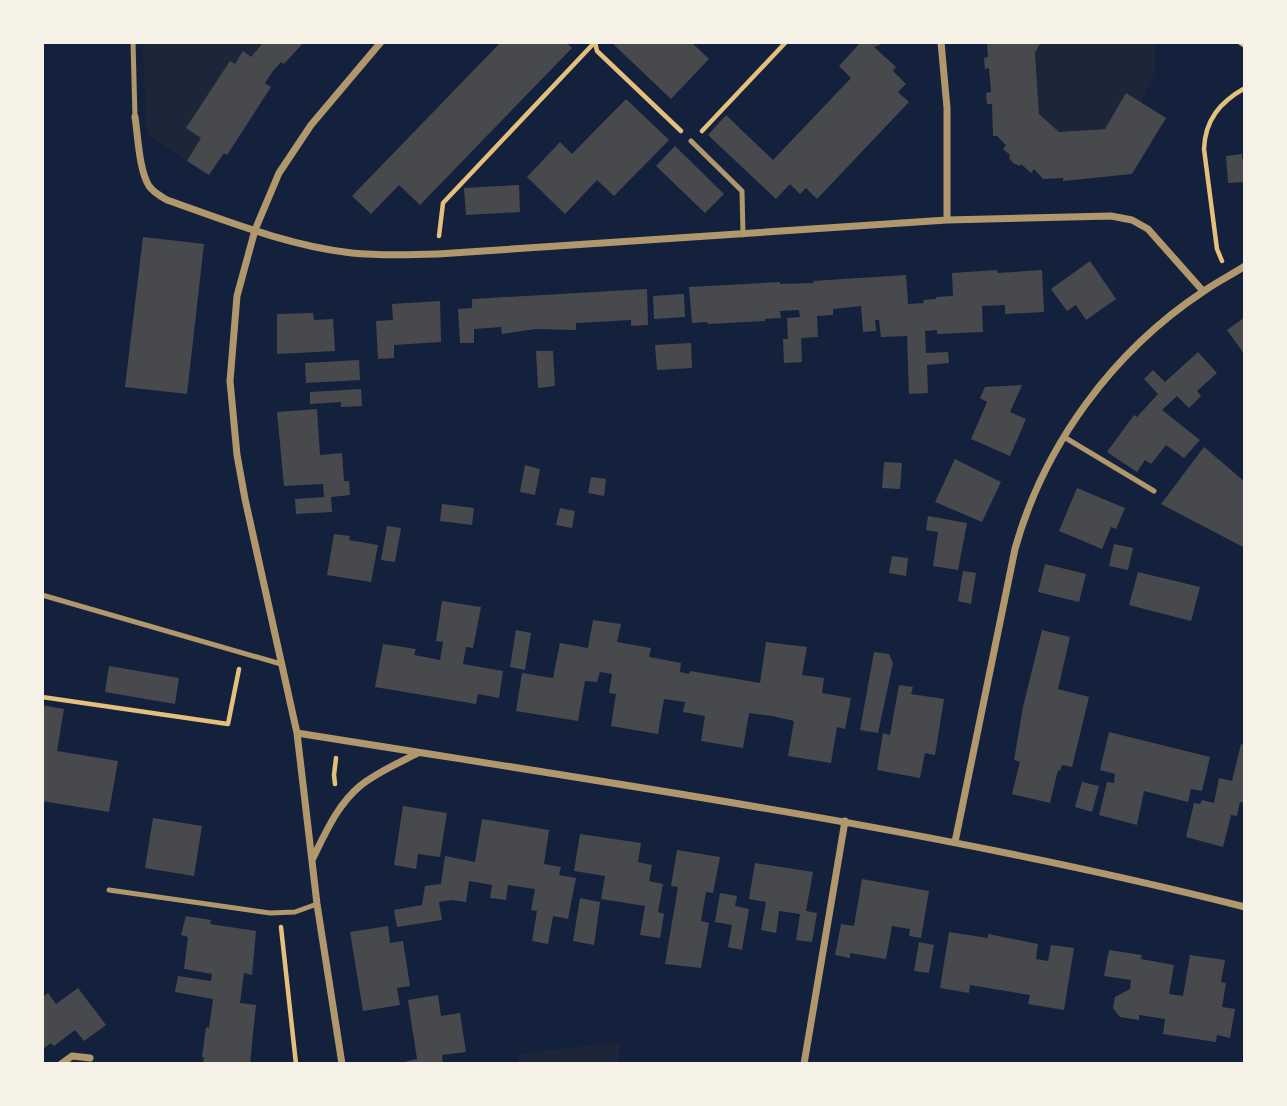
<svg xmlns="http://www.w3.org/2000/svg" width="1287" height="1106" viewBox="0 0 1287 1106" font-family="'Source Sans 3',sans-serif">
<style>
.green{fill:#1d2539}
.building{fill:#48494c}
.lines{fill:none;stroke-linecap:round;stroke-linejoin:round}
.path{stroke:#e5c07b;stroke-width:4.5}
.service{stroke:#b1986c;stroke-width:5}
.minor{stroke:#b1986c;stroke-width:7}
</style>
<rect width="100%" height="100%" fill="#14213d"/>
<!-- green -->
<path class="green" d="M142 42H260L262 44 251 57 243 52 235 64 230 61 187 128 201 138 187 161 147 134Z
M1041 42H1155V72L1141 102 1126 94 1105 129 1059 132 1039 114 1035 53Z
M621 1042 617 1064H519L518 1054Z"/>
<!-- building -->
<path class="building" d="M260 42H304L284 64 281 62 273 71 265 83 271 87 227 155 224 153 209 175 187 161 201 138 186 128 230 61 235 64 243 51 251 57 262 44Z
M501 42H566L572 48 420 205 399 185 371 214 352 196Z
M611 42H691L709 59 671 99Z
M861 42H887L874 47 896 67 893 71 906 84 898 92 909 102 817 199 806 188 800 194 790 184 776 199 708 135 726 115 773 160 851 78 839 66Z
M987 42H1041L1035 53 1039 114 1059 132 1105 129 1126 93 1166 118 1132 174 1063 181V178L1043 179 1034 169 1031 173 1021 164 1020 166 1013 163 1009 158 1010 155 1003 149 1006 145 997 136H993L992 104H987L986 93 991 92 989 68 985 69 984 58 988 57Z
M626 99 669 140 614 196 597 180 565 214 527 177 560 142 572 154Z
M675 146 724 194 705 213 656 166Z
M1242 154V159H1245V182L1228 183 1226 156Z
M519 185 520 212 466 215 464 188Z
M143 237 204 244 187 394 125 387Z
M1090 261 1116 299 1086 320 1076 305 1067 311 1051 289Z
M997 270 998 273 1042 270 1044 312 1005 314V305L982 306 983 332 937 334V330L925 331 926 353 948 352 949 363 927 365 928 393 909 394 907 336 881 337 879 320H875L876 331 863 332 861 306 833 309V315L817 316 818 337 801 338 802 362 784 363 783 339H788L787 318 800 317 799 310 780 311 781 318 765 319V321L708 324 707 322 692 323 689 287 780 282V284L814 283 813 281 906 275 908 304 924 303 923 300 936 299V297L953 296 952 273Z
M647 289 648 325 631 326V320L576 323V330L535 329 502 334 501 327 474 329V343H460L458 309 472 308V299Z
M684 294 685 317 654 319 653 296Z
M440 301 441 342 394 345V358L378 359 376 321 393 320 392 304Z
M313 313 314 320 333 319 335 351 277 354V314Z
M1245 317V355L1227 330Z
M691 343 692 368 657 370 655 345Z
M536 351H553L555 386 538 388Z
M1198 352 1217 373 1197 391 1201 396 1189 408 1177 396 1162 410 1200 440 1184 458 1166 445 1151 464 1145 460 1137 472 1107 452 1134 415 1137 417 1158 394 1144 379 1153 370 1165 382Z
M359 360 360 380 306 383 305 363Z
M1022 385 1010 412 1026 419 1010 456 971 439 987 402 980 398 985 387Z
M361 389 362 406 341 407V402L310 404V392Z
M317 409 320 455 342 453 344 481H349L350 495 331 497 332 512 296 514 295 499 324 497 323 484 284 486 277 412Z
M1204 447 1245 482V548L1161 504Z
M955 459 1001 482 982 522 935 502Z
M884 462 902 463 900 489 882 488Z
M525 465 540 469 535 495 520 492Z
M591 477 606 479 604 496 588 493Z
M1077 488 1125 508 1116 529 1111 527 1102 549 1059 531Z
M442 504 474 508 472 525 440 521Z
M560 508 575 511 572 528 556 525Z
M928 516 967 523 958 570 933 566 938 532 926 530Z
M387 526 401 528 395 562 381 560Z
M334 534 350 536 349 540 378 545 371 582 327 575Z
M1114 544 1133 548 1128 570 1109 566Z
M892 556 908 558 906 576 889 573Z
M1045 564 1086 574 1079 602 1038 592Z
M963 571 976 573 971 604 958 601Z
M1138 572 1200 587 1191 621 1129 605Z
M442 601 481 607 473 648 466 647 463 664 503 671 499 698 478 694 476 704 375 687 383 644 416 649 414 655 440 660 443 642 436 641Z
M593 620 621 624 617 642 651 648 649 657 681 663 680 672 689 674 690 671 760 683 766 642 807 647 802 675 824 678 822 693 851 698 845 729 837 727 831 763 788 756 794 721 772 716 749 713 743 748 701 741 705 716 683 712 685 702 664 699 658 734 611 726 616 694 609 693 612 674 600 672 597 682 585 681 578 721 516 711 522 673 553 678 560 643 588 648Z
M516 630 531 633 525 670 510 667Z
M1042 630 1070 637 1058 689 1089 697 1072 767 1062 765 1060 771 1058 770 1050 803 1012 794 1020 762 1014 760 1023 707Z
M874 652 889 654 893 663 878 733 860 730Z
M109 666 179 678 175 704 105 692Z
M899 685 913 687 911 694 944 699 935 755 925 753 920 778 877 770 883 733 890 735Z
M42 705 64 709 57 751 118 761 109 812 42 801Z
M1109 732 1210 757 1202 791 1191 789 1188 802 1144 791 1137 825 1099 815 1107 782 1114 783 1115 774 1100 770Z
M1241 744 1245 745V803L1240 802 1237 816 1231 815 1223 847 1186 837 1194 803 1200 804 1202 800 1214 803 1219 778 1232 781Z
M1082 782 1099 786 1092 812 1075 807Z
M403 806 447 813 440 857 418 854 416 869 394 865Z
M153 818 202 826 194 876 145 868Z
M482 819 549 830 544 864 561 867 559 875 576 878 568 919 553 916 548 944 532 941 537 911 531 910 535 889 508 885 506 900 490 898 492 885 469 881 466 902 451 900 439 902 442 920 397 927 394 910 422 905 425 886 441 884 445 856 475 862Z
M580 834 641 843 638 862 652 865 649 881 663 884 658 912 664 914 660 938 640 935 645 906 601 899 605 876 574 871Z
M677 850 720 857 713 893 706 892 701 921 709 923 701 968 665 964 678 887 671 886Z
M755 863 813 872 806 911 817 913 812 942 796 940 800 914 779 911 776 933 761 930 766 902 749 899Z
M862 879 929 891 921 938 909 936 910 929 892 926 886 959 850 953V958L835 955 841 924 854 926Z
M720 893 737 896 735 906 749 909 742 950 728 947 732 925 715 922Z
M580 898 600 902 594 945 573 941Z
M186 916 211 920 210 924 256 931 252 975 244 973 240 1003 256 1005 250 1064H203L204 1057H202L206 1027 209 1028 213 999 175 992 178 976 211 981 212 974 184 969 188 937 181 935Z
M388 926 390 943 403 941 410 986 397 988 400 1005 363 1011 350 932Z
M949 932 988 938V934L1038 944 1036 959 1048 961 1051 945 1074 948 1064 1010 1028 1004 1030 995 970 985 969 993 940 988Z
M919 942 934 945 929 973 914 971Z
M1109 950 1142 955 1141 959 1174 965 1169 994 1183 996 1190 955 1225 960 1221 982 1226 983 1222 1007 1235 1009 1230 1038 1217 1035 1216 1042 1163 1034 1165 1019 1139 1015V1020L1120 1017 1113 1008 1115 997 1130 989 1131 980 1104 976Z
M78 988 106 1025 84 1041 75 1030 54 1046 51 1043 42 1050V997L48 993 56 1004Z
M438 995 441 1016 460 1013 466 1052 442 1055 443 1064H396L417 1059 408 1000Z"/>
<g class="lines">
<!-- path -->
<path class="path" d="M595 42 597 51 681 131
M1239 42 1245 46
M702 131 786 42
M439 236 443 203 595 42
M1222 261 1217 249 1204 149C1205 120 1220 102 1245 88
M42 697 228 724 239 669
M335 784 334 775 336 758
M281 927 296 1064"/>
<!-- service -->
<path class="service" d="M133 42 135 117
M691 141 742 191 743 235
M1064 437 1154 491
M42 595 281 664
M109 890 270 913 295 912 317 904"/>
<!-- minor -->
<path class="minor" d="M941 42 947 108V220
M135 117C138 136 139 170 149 186 153 192 160 196 167 200 227 221 289 246 352 253 381 256 409 255 438 254L947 220 1111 216 1132 220 1148 229 1203 291
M297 733C614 784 933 828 1245 907
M955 842 1015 549C1044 445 1113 351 1204 291 1217 282 1231 275 1245 266
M312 860C325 834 337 805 360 786 377 772 399 763 418 753
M61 1064 72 1056 90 1058
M342 1064 317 904 297 733 245 499 237 455 230 381 237 296 255 230 279 173 311 125 381 42
M804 1064 845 821"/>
</g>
<!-- border -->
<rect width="1287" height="1106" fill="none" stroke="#f6f1e7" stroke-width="88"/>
</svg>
